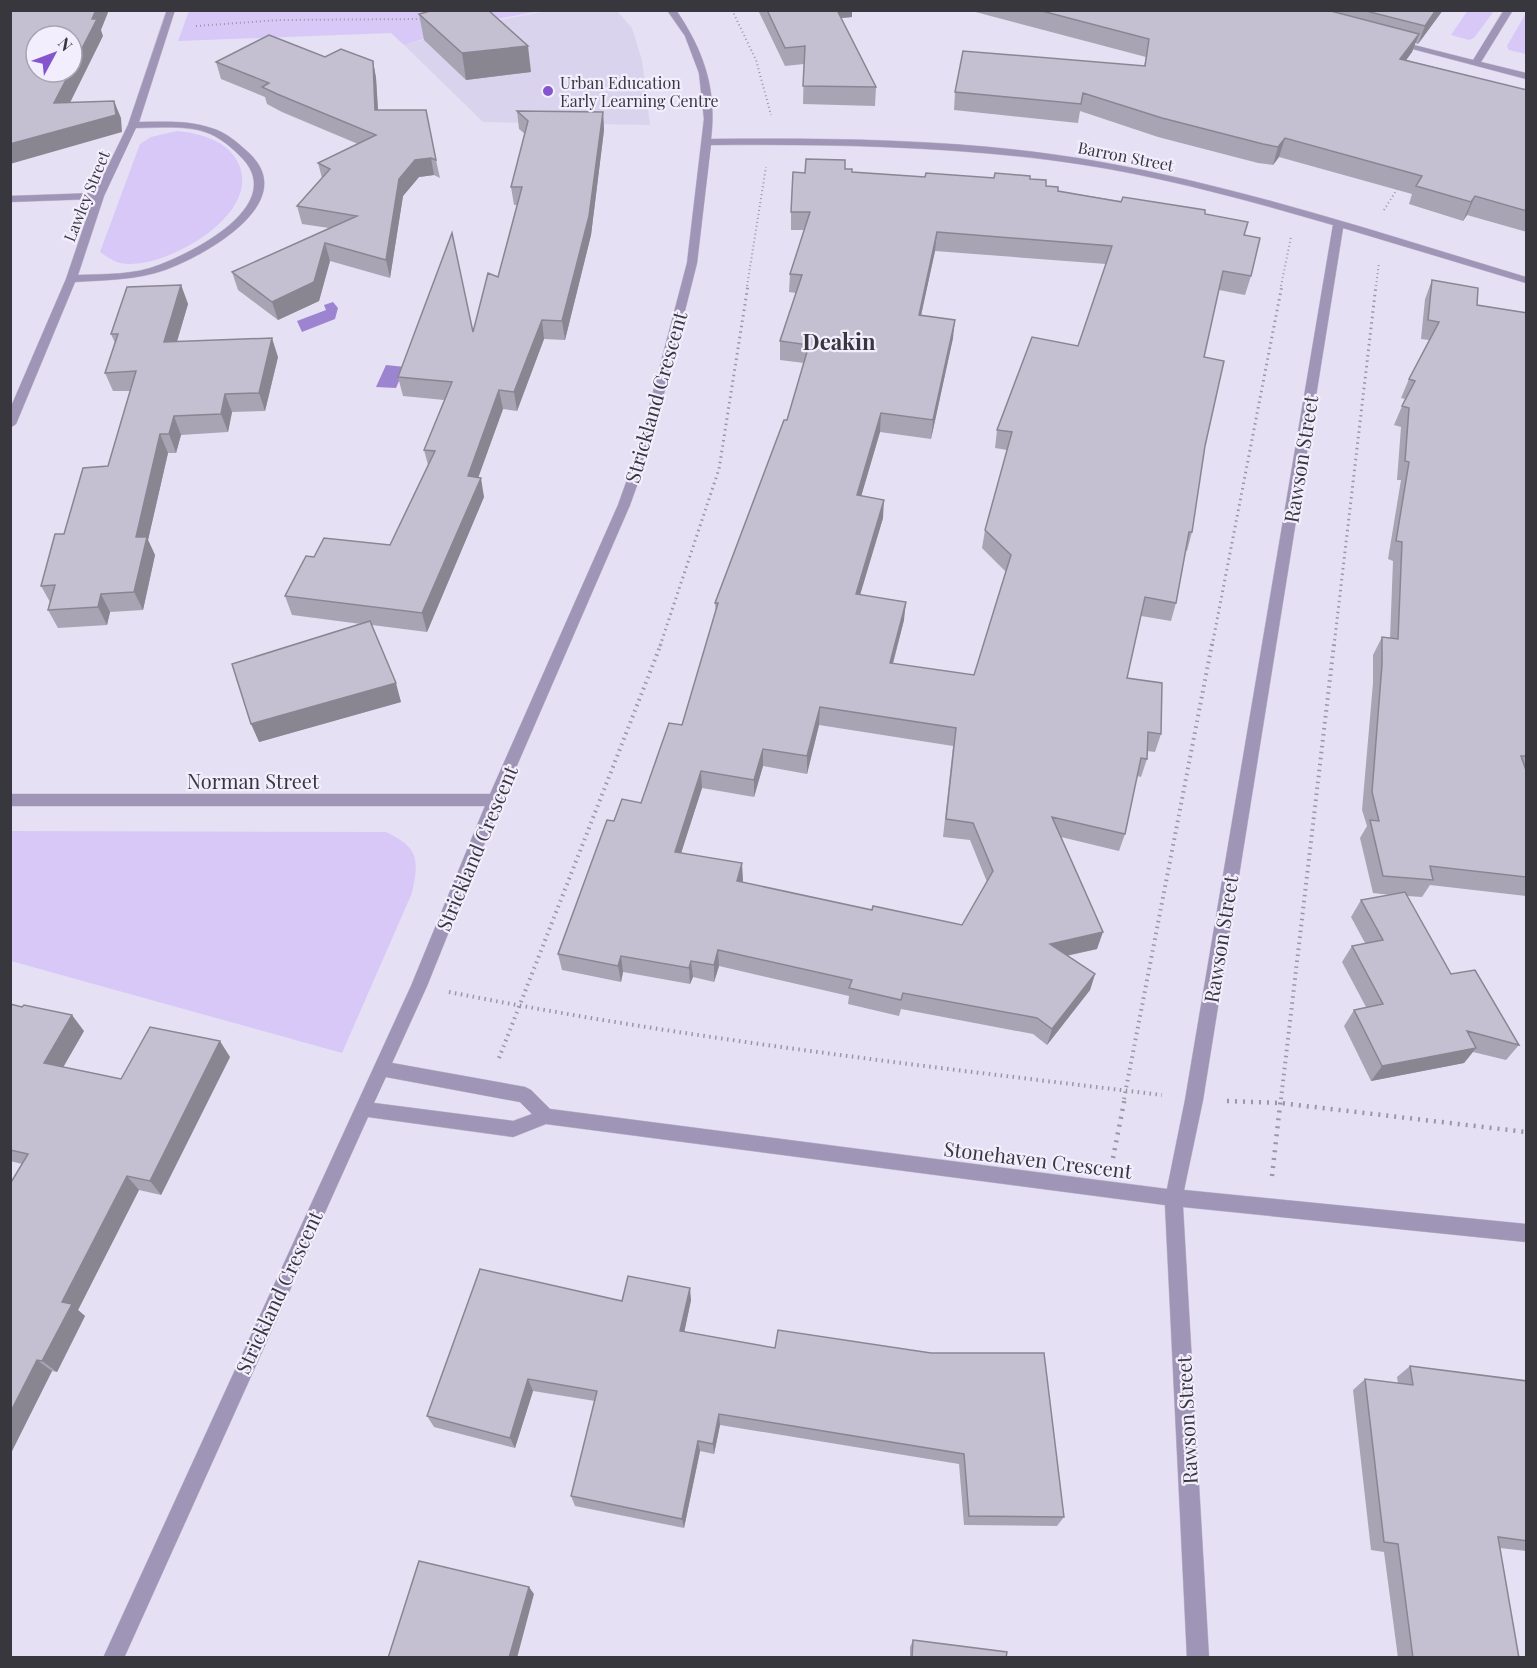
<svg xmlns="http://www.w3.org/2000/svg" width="1537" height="1668" viewBox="0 0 1537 1668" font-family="'Playfair Display',serif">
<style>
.built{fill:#dad3ed}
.green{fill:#d7c8f8}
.water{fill:#9d84d0}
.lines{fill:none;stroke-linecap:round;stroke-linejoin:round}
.minor-casing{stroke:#c3becf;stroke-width:1}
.path-far3{stroke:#9a97a5;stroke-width:2;stroke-dasharray:1 3;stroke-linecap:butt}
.path-far2{stroke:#9a97a5;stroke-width:3;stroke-dasharray:1.5 4;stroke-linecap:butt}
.path-far1{stroke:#9a97a5;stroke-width:4;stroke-dasharray:1.5 4.5;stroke-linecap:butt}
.path{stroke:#9a97a5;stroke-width:4.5;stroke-dasharray:2 6;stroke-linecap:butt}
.minor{fill:#9f95b7;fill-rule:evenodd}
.wall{fill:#a9a4b4;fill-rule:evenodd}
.shaded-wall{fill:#898692}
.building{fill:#c4bfd1;stroke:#898692;stroke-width:1.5;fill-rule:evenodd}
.poi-dot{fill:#8555ce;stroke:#f2eefd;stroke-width:2}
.labels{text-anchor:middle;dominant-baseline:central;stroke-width:4.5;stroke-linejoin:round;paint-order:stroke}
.far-poi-label{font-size:16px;fill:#39373e;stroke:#f2eefd;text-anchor:start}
.far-street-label{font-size:16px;fill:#39373e;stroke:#f2eefd}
.street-label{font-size:20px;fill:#39373e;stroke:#f2eefd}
.far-district-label{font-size:22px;font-weight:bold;fill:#39373e;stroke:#f2eefd}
</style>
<rect width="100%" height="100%" fill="#e5e0f3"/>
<!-- built -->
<path class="built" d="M546 11H617L632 28 642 60 650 125 483 122 404 45 480 24Z"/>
<!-- green -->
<path class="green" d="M1468 10 1494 11 1474 38 1469 40 1451 35Z
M189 11H540L475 23 404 45 391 33 178 41Z
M1526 13V54L1509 50 1507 46Z
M177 131C197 133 222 139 234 156 271 208 174 265 129 264 117 264 110 259 100 252L140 144 151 137Z
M10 831 386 832C419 848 419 859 412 893L342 1053 11 961Z"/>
<!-- water -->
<path class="water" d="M333 302 338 308 335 319 302 332 297 321 326 310 324 305Z
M386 365 405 367 396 388 376 387Z"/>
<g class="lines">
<defs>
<path id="minor" d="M167 10H175L139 122C163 122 188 120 211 128 226 132 238 143 249 153 301 202 206 255 165 270 137 280 105 280 75 282L16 424 10 428V409L66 279 93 199 10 202V196L95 193 128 125ZM136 128C159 128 184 125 205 132 218 136 230 146 239 155 290 202 198 250 159 265 134 275 105 274 78 275L104 196Z
M667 10H676C704 51 717 89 711 139 842 138 973 139 1101 162 1246 188 1386 235 1526 277V283L1343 228 1203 1100 1184 1190 1526 1224V1242L1183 1207 1209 1658H1187L1165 1205 546 1124 513 1137 368 1117 124 1658H103L411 986 485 806H10V794H490L618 505 638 449 687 263 704 119 699 73 685 36ZM711 145C824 144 938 146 1050 160 1146 172 1240 198 1333 225L1185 1100 1167 1189 550 1109 531 1090 525 1087 392 1063 427 986 502 800 630 505 650 449 697 263ZM386 1077 520 1102 532 1114 513 1121 374 1103Z
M1504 10H1513L1481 62 1526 73V79L1390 43 1394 40 1473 60Z"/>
</defs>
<!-- minor casing -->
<use href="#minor" class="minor-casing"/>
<!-- path-far3 -->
<path class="path-far3" d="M732 10 756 60 771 115
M196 26 279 20 425 19
M1384 210 1399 186
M747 286 766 167
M1281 286 1291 237
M1376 286 1379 263"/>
<!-- path-far2 -->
<path class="path-far2" d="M660 646 719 469 748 285
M1212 646 1282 285
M1334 646 1376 285"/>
<!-- path-far1 -->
<path class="path-far1" d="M449 992C685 1039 924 1066 1162 1095
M499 1058 661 644
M1124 1099 1212 644
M1281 1099 1334 644"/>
<!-- path -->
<path class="path" d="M1227 1101 1280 1103 1526 1132
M1113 1158 1125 1097
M1272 1176 1281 1097"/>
<!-- minor -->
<use href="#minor" class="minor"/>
</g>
<!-- wall -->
<path class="wall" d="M758 10H852V17L841 18 876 87 875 106 803 104 804 64 785 66Z
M968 10H1443L1418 44 1415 43 1412 52 1406 60 1527 90V232L1467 215 1463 221 1409 204 1412 194 1279 157 1273 165 1258 163 1158 137 1080 111 1078 123 954 110 955 92 1144 66 1146 57Z
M419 14 531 72 466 80 424 40Z
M325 57 373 61 376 78 378 110 436 160 440 178 434 175 419 177 403 196 390 278 330 261 319 301 278 320 238 290 232 272 329 228 302 224 297 206 322 178 318 163 358 144 282 112 267 104 265 97 221 79 216 62Z
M517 111 603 112 604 130 591 235 565 340 544 339 517 411 503 409 478 477 484 497 427 632 372 625 401 702 259 742 361 624 292 615 285 596 314 557 390 545 428 465 424 450 444 400 403 396 398 377 473 332 498 277 517 205H514L511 187 525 134 519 129Z
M845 169 852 172 925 177 1030 179 1058 191 1205 214 1244 235 1251 276 1245 295 1219 290 1204 357 1205 446 1192 532 1187 551 1185 550 1176 603 1171 621 1141 616 1127 678 1161 734 1155 752 1147 751V759L1141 777 1137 776 1125 834 1119 851 1061 837 1097 949 1067 956 1095 974 1090 990 1047 1045 1033 1034 901 1009 899 1016 848 1004 849 996 719 966 714 982 693 977 690 984 623 972 621 982 562 970 558 954 614 821 641 803 682 725 716 612 715 603 787 420 804 363 780 360V341L796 293 789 292 790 274 804 230H791V212L805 173ZM935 251 1106 264 1078 346 997 430 995 448 1007 450 985 530 982 548 1006 572 974 675 893 664 904 620 860 594 883 518 861 496 880 432 931 439 953 338 921 315ZM819 725 953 746 943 837 970 840 987 882 962 925 872 910 742 882 743 880 681 853 702 788 754 797 763 766 807 774Z
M1432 280 1477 305 1527 313V896L1430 885 1422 897 1407 896 1451 974 1519 1045 1506 1060 1473 1052 1464 1063 1371 1081 1344 1026 1354 1010 1366 1007 1342 962 1352 946 1365 943 1351 917 1361 900 1391 895 1373 893 1360 838 1367 826 1362 810 1373 683V655L1382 637 1390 638 1393 561 1388 559 1401 480H1397L1401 427 1394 425 1405 399 1401 398 1409 379 1429 340 1421 339 1425 299Z
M181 285 188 304 177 342 278 357 265 411 232 412 228 432 181 435 176 453H168L148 540 155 555 143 610 110 612 107 625 58 628 48 610 50 602 41 586 64 534 108 466 131 391H113L105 373 115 343 111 334Z
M10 1004 22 1007 84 1031 63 1067 121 1079 230 1057 161 1195 139 1190 78 1310 85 1316 57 1372 52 1371 10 1455V1184L22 1164 10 1161Z
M691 1300 684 1332 775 1348 778 1330 1064 1517 1057 1526 964 1525 959 1464 720 1425 714 1454 700 1451 684 1528 575 1506 571 1496 595 1401 533 1391 515 1448 434 1427 427 1416 622 1301Z
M1410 1366 1527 1381V1551L1500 1548 1519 1658H1398L1384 1552 1371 1550 1353 1390 1365 1379 1398 1383 1397 1377Z
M913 1640 1006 1658H910V1647Z"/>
<!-- shaded-wall -->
<path class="shaded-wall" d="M96 10H109L101 30 103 36 61 121 54 103 70 72H72V68Z
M833 10H852V17L832 19Z
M1436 10H1443L1418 44 1425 26Z
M1419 34 1412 52 1394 77 1400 59Z
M528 46 531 72 466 80 462 53Z
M373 61 376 78 379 127 375 110Z
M114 101 121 118 122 132 10 164V144Z
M603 112 604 130 591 235 565 340 562 321Z
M1285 138 1279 157 1273 165 1278 147Z
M431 158 434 175 419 177 403 196 390 278 386 260 399 179 415 160Z
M1475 196 1467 215 1463 221 1471 202Z
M937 232 935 251 917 334 919 315Z
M325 243 330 261 319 301 278 320 272 302Z
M181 285 188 304 171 361 164 342Z
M542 320 544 339 517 411 514 392Z
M955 320 953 338 931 439 933 420Z
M272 338 278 357 265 411 259 393Z
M499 390 503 409 472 495 468 476Z
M225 394 232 412 228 432 221 414Z
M881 413 880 432 856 514 857 495Z
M174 416 181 435 176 453 169 434Z
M160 434 168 453 148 540 155 555 143 610 134 592 136 537Z
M481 478 484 497 427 632 422 613Z
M884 500 883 518 855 612 856 594Z
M101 594 110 612 107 625 98 607Z
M906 602 904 620 888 681 890 663Z
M396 683 401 702 259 742 251 724Z
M820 707 819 725 807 774V756Z
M763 749V766L754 797V780Z
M701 771 702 788 676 869 675 852Z
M742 863 743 880 738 898 737 881Z
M1103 932 1097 949 1045 960 1050 944Z
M718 950 719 966 714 982V965Z
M621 956 623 972 621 982 618 966Z
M691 961 693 977 690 984 689 968Z
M1095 974 1090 990 1047 1045 1052 1029Z
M72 1015 84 1031 57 1078 44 1063Z
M220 1041 230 1057 161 1195 150 1181Z
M1476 1048 1464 1063 1371 1081 1382 1066Z
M127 1176 139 1190 78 1310 85 1316 57 1372 42 1361 62 1302Z
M690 1288 691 1300 682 1343 680 1331Z
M37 1360 52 1371 10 1455V1413Z
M528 1379 533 1391 515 1448 510 1438Z
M719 1414 720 1425 714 1454 713 1444Z
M698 1441 700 1451 684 1528 682 1519Z
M529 1587 534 1594 517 1658H509Z"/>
<!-- building -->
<path class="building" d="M10 10H96L92 19H97L72 68V36H36V72H70L54 103 114 101 116 115 10 144Z
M434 10H488L528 46 462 53 419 14Z
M767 10H837L876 87 803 86 805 46 785 48Z
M1038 10H1327L1419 34 1400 59 1527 90V211L1475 196 1471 202 1416 186 1422 176 1285 138 1278 147 1263 144 1162 118 1083 93 1081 104 955 92 963 51 1145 66 1149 39Z
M1362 10H1436L1425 26Z
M269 35 325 57 341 49 373 61 375 110H426L436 160 431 158 415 160 399 179 386 260 325 243 314 282 272 302 232 272 357 216 297 206 330 169 318 163 376 135 277 94 262 87 269 83 216 62Z
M517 111 603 112 589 216 562 321 542 320 514 392 499 390 468 476 481 478 422 613 285 596 306 556 314 557 324 538 390 545 435 451 424 450 452 382 398 377 452 233 473 332 488 273 498 277 522 187H511L528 121Z
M806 159 845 160V169H852V172L925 177 926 173 994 178 995 173 1030 176V179L1046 180V186L1058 187V191L1121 202 1123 197 1205 210V214L1248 222 1244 235 1260 238 1251 276 1223 271 1204 357 1224 361 1205 446 1192 532H1189L1176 603 1145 597 1127 678 1162 683 1161 734 1148 732 1147 759 1141 758 1125 834 1052 817 1103 932 1050 944 1095 974 1052 1029 1037 1018 903 993 901 1000 849 988 852 980 718 950 714 965 691 961 689 968 621 956 618 966 558 954 607 820 614 821 622 799 641 803 669 723 682 725 718 603H715L784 420H787L809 345 780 341 802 275 790 274 810 212H791L793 172 805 173ZM937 232 1112 246 1078 346 1032 337 997 430 1012 432 985 530 1011 555 974 675 890 663 906 602 856 594 884 500 857 495 881 413 933 420 955 320 919 315ZM820 707 956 728 946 819 973 823 993 871 962 925 873 906 872 910 737 881 742 863 675 852 701 771 754 780 763 749 807 756Z
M1432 280 1478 288 1477 305 1527 313V756H1521L1527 773V877L1430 866 1433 880 1383 876 1370 820 1379 821 1372 792 1382 664V637L1398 639 1402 542 1396 541 1409 462 1405 461 1409 408 1402 406 1415 381 1409 379 1439 322 1428 320Z
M181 285 164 342 272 338 259 393 225 394 221 414 174 416 169 434H160L136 537H147L134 592 101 594 98 607 48 610 55 585 41 586 55 534H64L83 468 108 466 136 371 105 373 118 334H111L127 287Z
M370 621 396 683 251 724 232 664Z
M1405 892 1451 974 1475 970 1519 1045 1467 1031 1476 1048 1382 1066 1354 1010 1383 1004 1352 946 1383 940 1361 900Z
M10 1004 22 1007 24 1005 72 1015 44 1063 121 1079 150 1027 220 1041 150 1181 127 1176 62 1302 72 1304 42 1361 37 1360 10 1413V1184L28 1154 10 1150Z
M480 1269 622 1301 628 1276 690 1288 680 1331 775 1348 778 1330 931 1353H1044L1064 1517 969 1516 964 1454 719 1414 713 1444 698 1441 682 1519 571 1496 597 1391 528 1379 510 1438 427 1416Z
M1410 1366 1527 1381V1541L1498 1537 1519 1658H1413L1398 1544 1384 1542 1365 1379 1413 1385Z
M419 1561 529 1587 509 1658H388Z
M913 1640 1007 1652 1006 1658H912Z"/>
<!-- markers -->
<circle class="poi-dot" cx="548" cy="91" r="6"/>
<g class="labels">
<!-- far-poi labels -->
<g class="far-poi-label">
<text x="560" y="82">Urban Education<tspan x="560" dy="18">Early Learning Centre</tspan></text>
</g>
<!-- far-street labels -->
<g class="far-street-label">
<text transform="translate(1126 156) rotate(11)">Barron Street</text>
<text transform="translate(86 196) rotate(-68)">Lawley Street</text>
</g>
<!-- street labels -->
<g class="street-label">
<text transform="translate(655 397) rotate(-74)">Strickland Crescent</text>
<text transform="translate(1300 459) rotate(-81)">Rawson Street</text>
<text x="253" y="780">Norman Street</text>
<text transform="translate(476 848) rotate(-67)">Strickland Crescent</text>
<text transform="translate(1220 939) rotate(-81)">Rawson Street</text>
<text transform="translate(1038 1159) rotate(7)">Stonehaven Crescent</text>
<text transform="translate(278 1292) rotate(-65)">Strickland Crescent</text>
<text transform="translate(1186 1420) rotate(-93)">Rawson Street</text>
</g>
<!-- far-district labels -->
<g class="far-district-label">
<text x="839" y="341">Deakin</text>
</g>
</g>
<!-- border -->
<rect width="1537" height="1668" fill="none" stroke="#39373e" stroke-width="24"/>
<!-- north arrow -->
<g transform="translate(54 54) rotate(49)"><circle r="28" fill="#f2eefd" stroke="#a8a5b1" stroke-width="1.5"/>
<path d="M0-4.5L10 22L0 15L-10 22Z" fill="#8555ce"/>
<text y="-9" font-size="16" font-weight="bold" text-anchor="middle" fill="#39373e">N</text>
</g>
</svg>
